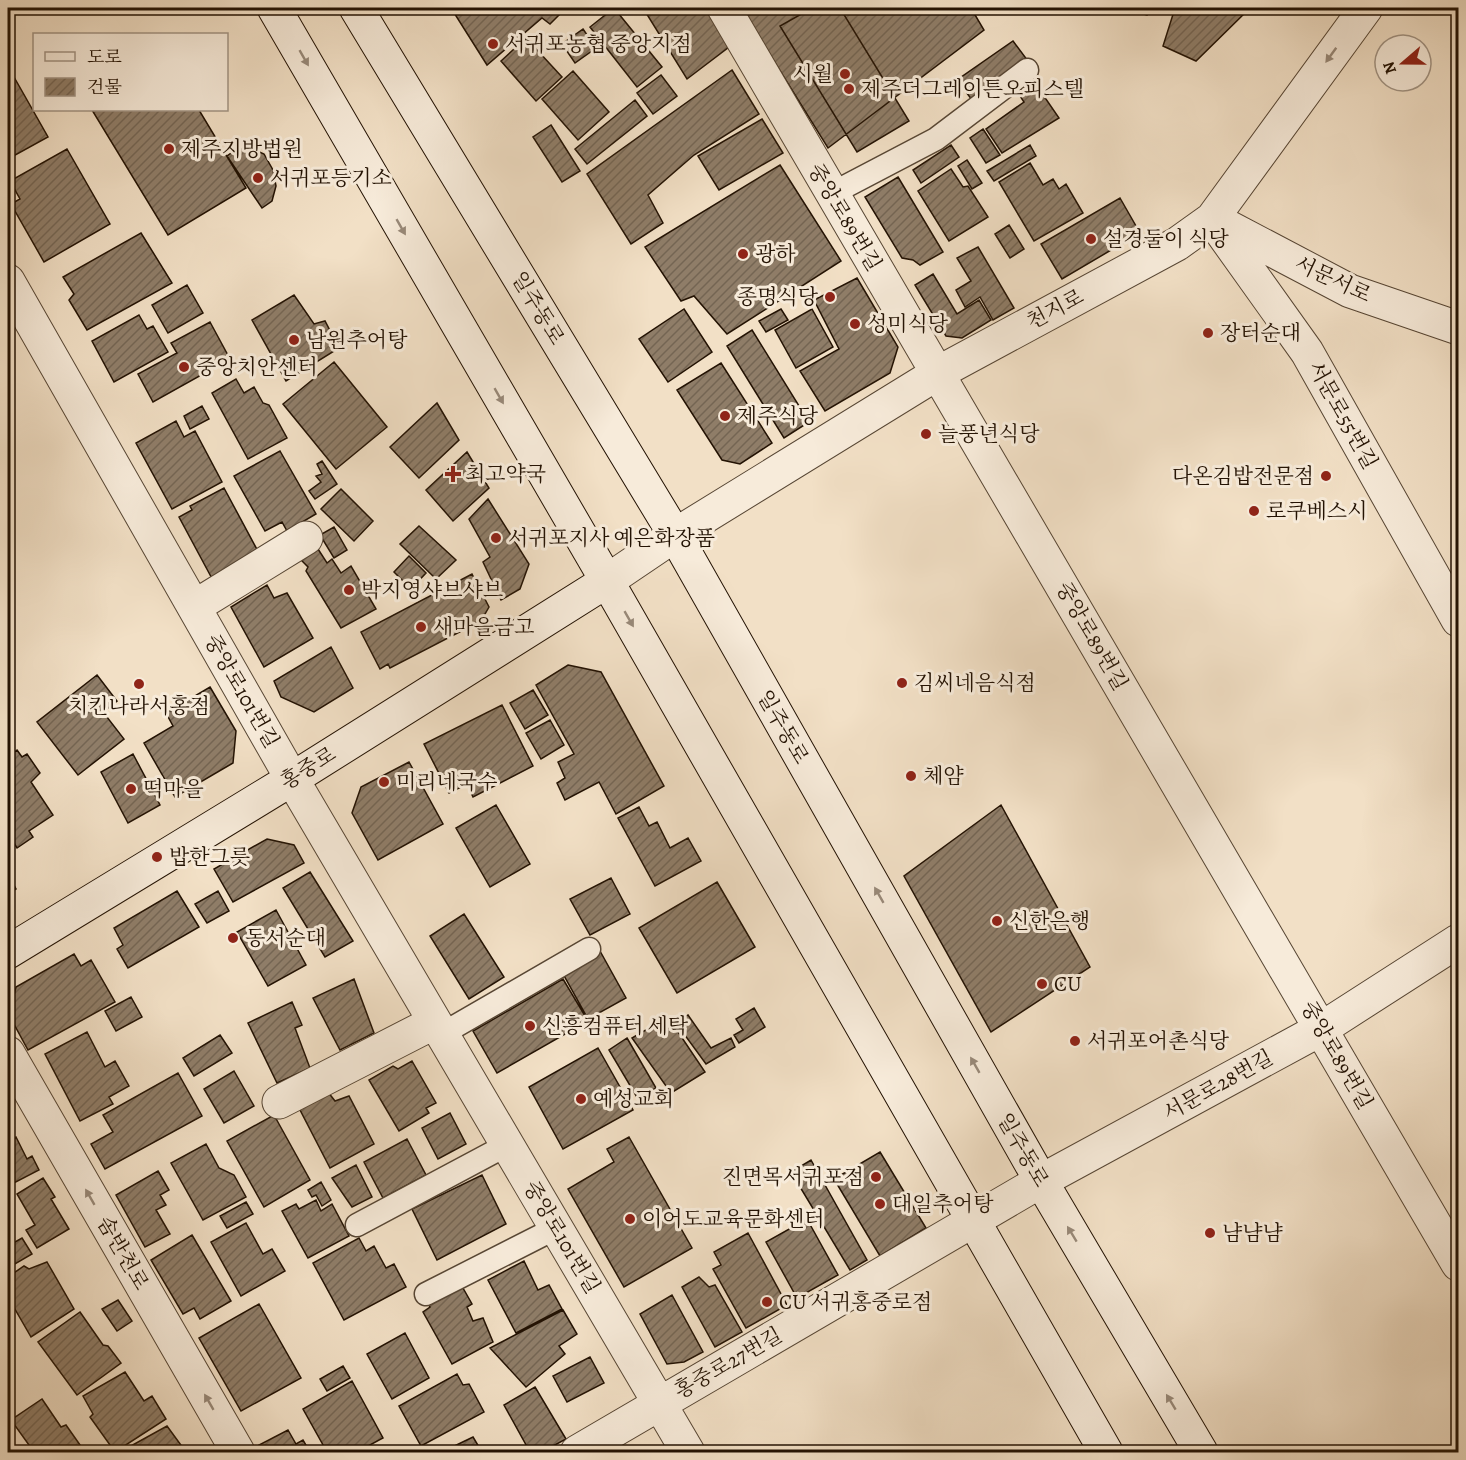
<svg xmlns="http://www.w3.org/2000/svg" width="1466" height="1460" viewBox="0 0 1466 1460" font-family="Alegreya,'Noto Serif KR',serif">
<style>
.building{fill:url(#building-hatch);stroke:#231203;stroke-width:1.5}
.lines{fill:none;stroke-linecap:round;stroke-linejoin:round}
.lane-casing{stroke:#574634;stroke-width:25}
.street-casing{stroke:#574634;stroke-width:35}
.secondary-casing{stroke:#231203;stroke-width:35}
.lane{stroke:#f7ebda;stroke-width:22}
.street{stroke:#f7ebda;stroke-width:33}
.secondary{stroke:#f7ebda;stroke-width:33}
.oneway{fill:#988979}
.poi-dot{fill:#8f2418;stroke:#f7ebda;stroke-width:2}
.labels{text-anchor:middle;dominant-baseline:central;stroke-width:6;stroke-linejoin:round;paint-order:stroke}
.poi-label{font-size:21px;fill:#231203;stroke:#f7ebda;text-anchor:start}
.street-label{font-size:21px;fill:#231203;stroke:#f7ebda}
</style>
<defs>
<pattern id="building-hatch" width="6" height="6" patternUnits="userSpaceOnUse" patternTransform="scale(1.5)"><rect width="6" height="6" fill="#8f7d68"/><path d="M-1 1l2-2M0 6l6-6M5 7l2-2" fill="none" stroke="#746553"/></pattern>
</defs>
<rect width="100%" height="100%" fill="#f2e0c6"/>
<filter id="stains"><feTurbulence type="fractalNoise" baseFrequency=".00333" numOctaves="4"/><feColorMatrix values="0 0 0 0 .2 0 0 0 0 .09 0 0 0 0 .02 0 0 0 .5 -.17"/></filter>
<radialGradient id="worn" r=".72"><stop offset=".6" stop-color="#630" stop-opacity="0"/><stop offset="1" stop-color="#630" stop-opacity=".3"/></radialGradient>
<!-- building -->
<path class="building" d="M451 8H556L561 13 550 24 542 18 487 65Z
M614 8 662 67 637 87 590 27Z
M643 8H706L729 47 687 79Z
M741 8H971L984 30 828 148Z
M812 8H840L909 121 857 152 780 26Z
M1125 8H1150L1147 15Z
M1175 8H1250L1196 61 1163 46Z
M583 29 596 48 575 63 562 44Z
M526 38 562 77 536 101 501 61Z
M1013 41 1028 61 972 100 957 80Z
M732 70 759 114 694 155 648 195 663 223 631 244 587 174Z
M573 71 609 112 578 140 542 99Z
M661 75 677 96 653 114 637 93Z
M14 77 48 137 8 159V81Z
M1037 86 1059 118 1002 153 986 129 1024 102 1020 96Z
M635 100 647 116 587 164 575 149Z
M92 110H199L246 188 168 235Z
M762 119 783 153 719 190 698 156Z
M551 125 580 171 562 182 533 137Z
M983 129 1000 155 986 163 970 138Z
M951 145 959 157 921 183 913 170Z
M1030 145 1036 156 994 181 987 171Z
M67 149 110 224 44 262 11 204 20 199 10 181Z
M237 149H253L264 154 273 170 276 186 272 201 262 208 227 156Z
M967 160 982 183 972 189 958 166Z
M1030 163 1043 185 1053 179 1059 189 1066 184 1083 213 1034 241 999 182Z
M780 165 841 261 727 334 694 296 681 301 645 247Z
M951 169 963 187 968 186 988 217 949 241 918 191Z
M898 177 943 252 920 265 913 260 902 258 865 197Z
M1120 198 1140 233 1062 279 1041 244Z
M1009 225 1024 249 1010 258 995 234Z
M141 233 172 283 87 330 69 300 74 294 63 277Z
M978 247 1014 308 993 320 980 297 965 307 956 290 971 281 957 258Z
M933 274 957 314 979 300 991 320 962 338 946 336 915 285Z
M857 278 898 347 890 373 825 411 800 371 839 349 814 300Z
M187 285 203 313 168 333 152 305Z
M294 295 314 324 325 321 339 348 286 381 252 320Z
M684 309 712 352 668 382 639 339Z
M781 309 788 320 766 332 759 321Z
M812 309 833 347 796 368 775 330Z
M139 315 147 329 153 326 168 352 114 382 92 341Z
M210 322 230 359 153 402 138 374 177 353 171 343Z
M752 330 809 422 784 438 727 346Z
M334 362 387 427 336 469 283 404Z
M721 363 772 443 740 464 722 460 677 390Z
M236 379 244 393 254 387 263 403 269 405 287 438 248 459 212 393Z
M437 403 459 440 419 478 390 447Z
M202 406 209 419 190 429 184 416Z
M176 421 184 437 195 431 222 482 172 509 136 443Z
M280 451 316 514 287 531 282 522 265 531 234 476Z
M467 452 489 488 453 521 426 490Z
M322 461 337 484 315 499 309 491 321 482 316 476 322 474 317 464Z
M224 488 260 555 216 586 179 517 192 510 190 506Z
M341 489 373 521 354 541 321 509Z
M488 499 529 564 520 589 501 600 483 562 490 557 469 519Z
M419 526 456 560 436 579 400 544Z
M334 527 347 550 334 558 320 535Z
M318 549 327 563 332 559 341 573 351 566 376 609 341 628 306 571 308 567 301 560Z
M409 556 426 573 411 589 394 572Z
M472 574 489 607 481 621 390 668 388 664 380 669 361 632Z
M267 585 274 598 287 593 313 638 264 667 231 607Z
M331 647 353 688 314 712 281 697 274 681Z
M568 665 601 672 664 786 616 814 599 782 565 800 557 783 565 778 558 762 574 754 536 685Z
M97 675 117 701 103 712 124 739 78 775 37 722Z
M210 687 236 731 233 763 175 797 144 743 173 726 166 713Z
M533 690 548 715 525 729 510 703Z
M502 705 533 766 473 797 467 784 449 793 424 744Z
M550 720 564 745 541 759 526 733Z
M17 750 22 757 27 754 40 773 31 782 53 815 29 831 33 837 17 848 8 833V757Z
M133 754 160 805 128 823 101 772Z
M409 762 443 824 378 860 352 813 361 787Z
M496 805 530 864 490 887 456 828Z
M1001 805 1090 967 991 1032 904 876Z
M639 807 649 826 657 822 670 848 688 838 701 861 655 886 618 818Z
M267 839 294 845 304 863 233 902 214 869Z
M310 872 353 941 325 957 283 888Z
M8 873 16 889 8 894Z
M611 878 630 914 590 935 570 899Z
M717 882 755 947 677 993 639 928Z
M177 891 199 927 128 968 117 949 123 945 114 928Z
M218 891 229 911 207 923 195 904Z
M276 910 306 965 268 986 237 932Z
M464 914 504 977 469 999 430 936Z
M600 951 626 998 588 1019 562 972Z
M74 954 81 966 91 960 115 1002 28 1050 9 1015 16 987Z
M354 979 374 1033 340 1050 313 998Z
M563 979 588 1021 497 1073 473 1031Z
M131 997 142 1017 116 1031 105 1011Z
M292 1002 302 1025 295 1028 310 1068 277 1083 248 1023Z
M754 1008 765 1027 739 1043 734 1035 743 1030 736 1019Z
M688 1015 711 1048 731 1038 735 1047 706 1064 676 1023Z
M668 1017 705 1072 671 1093 632 1038Z
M87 1032 105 1067 115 1061 129 1086 109 1097 113 1104 80 1121 45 1054Z
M220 1035 232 1053 194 1076 183 1058Z
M627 1038 656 1088 638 1099 609 1050Z
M598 1048 633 1110 563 1149 529 1087Z
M412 1061 436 1103 426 1108 429 1113 399 1131 369 1080 393 1066 398 1069Z
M234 1071 254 1106 224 1123 204 1089Z
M178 1073 202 1116 105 1169 91 1144 113 1132 103 1115Z
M328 1092 335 1101 349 1096 374 1144 330 1168 298 1106Z
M450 1113 466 1144 438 1159 422 1128Z
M274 1115 310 1180 264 1207 227 1141Z
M16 1137 27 1159 32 1156 39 1170 10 1185 8 1179V1141Z
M629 1137 692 1248 624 1287 568 1189 614 1162 607 1149Z
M407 1139 426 1175 383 1198 364 1162Z
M206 1144 219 1168 234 1175 246 1197 203 1220 171 1163Z
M880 1152 926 1228 880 1256 834 1179Z
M811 1160 867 1260 850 1270 791 1172Z
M356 1165 372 1197 352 1207 332 1178Z
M158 1171 169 1190 160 1195 166 1205 156 1210 170 1234 145 1247 116 1195Z
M482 1175 506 1224 437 1260 412 1209Z
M43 1178 55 1197 51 1199 69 1229 37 1248 26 1230 35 1225 17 1194Z
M321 1182 331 1200 322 1206 316 1195 312 1197 308 1190Z
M316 1200 321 1211 332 1204 349 1236 308 1258 282 1211 296 1204 299 1209Z
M246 1202 253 1214 227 1228 220 1216Z
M807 1219 838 1275 797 1298 766 1242Z
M246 1223 263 1254 272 1249 285 1271 241 1296 211 1242Z
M748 1233 787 1305 746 1328 713 1269 721 1265 714 1252Z
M192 1235 231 1301 200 1319 194 1308 183 1314 151 1260Z
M22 1238 32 1254 8 1268V1246Z
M359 1238 366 1251 374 1246 386 1268 394 1264 406 1287 344 1320 313 1263Z
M524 1261 538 1290 549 1285 562 1309 516 1333 488 1280Z
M47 1262 74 1309 31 1337 8 1297V1277L24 1266 29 1269Z
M699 1277 709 1287 715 1285 742 1332 715 1347 682 1287Z
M459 1281 472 1304 467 1307 473 1321 483 1318 493 1342 452 1364 423 1312 430 1307 426 1299Z
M672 1295 703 1352 684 1362 667 1364 640 1314Z
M118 1300 132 1321 117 1331 102 1309Z
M259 1304 301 1378 241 1411 199 1338Z
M563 1310 577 1334 559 1346 565 1354 526 1387 490 1348Z
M80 1312 103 1345 108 1346 121 1363 77 1395 38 1342Z
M405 1333 429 1378 392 1399 367 1354Z
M590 1357 604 1383 567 1402 553 1376Z
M343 1366 350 1378 327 1391 320 1379Z
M125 1372 144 1401 152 1396 166 1419 115 1452 90 1417 93 1414 83 1396Z
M457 1374 463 1385 469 1384 484 1412 421 1446 399 1406Z
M352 1381 383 1438 357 1452H327L303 1409Z
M535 1387 566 1439 542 1452H530L504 1405Z
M42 1399 61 1427 66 1425 85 1452H34L11 1420Z
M167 1426 186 1452H120Z
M288 1430 296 1444 303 1440 310 1452H263L259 1445Z
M473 1437 482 1452H442Z"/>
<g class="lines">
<defs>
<path id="lane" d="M831 194 936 139 1027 70
M442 1034 589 949
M357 1225 507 1145
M426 1294 556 1228"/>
<path id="street" d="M724 8 1458 1264
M1212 219 1307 352 1458 620
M1219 222 1350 291 1458 328
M8 281 292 779 688 1452
M607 581 675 535 938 373 1177 244 1212 219 1366 8
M194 607 306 538
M8 1053 238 1452
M279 1102 435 1022
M577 1452 1041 1181 1321 1029 1458 941"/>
<path id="secondary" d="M274 8 607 581 1106 1452
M356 8 675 535 1041 1181 1201 1452
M8 952 292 779 607 581"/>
</defs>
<!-- lane casing -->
<use href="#lane" class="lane-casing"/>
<!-- street casing -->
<use href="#street" class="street-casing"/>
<!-- secondary casing -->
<use href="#secondary" class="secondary-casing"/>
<!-- lane -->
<use href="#lane" class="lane"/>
<!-- street -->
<use href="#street" class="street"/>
<!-- secondary -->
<use href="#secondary" class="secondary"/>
</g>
<!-- one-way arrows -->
<defs><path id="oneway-solid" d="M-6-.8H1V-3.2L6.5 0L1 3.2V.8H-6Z" transform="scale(1.5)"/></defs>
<g class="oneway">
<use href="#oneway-solid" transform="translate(1331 55) rotate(126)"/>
<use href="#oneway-solid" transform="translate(304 58) rotate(60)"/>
<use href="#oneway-solid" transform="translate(401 227) rotate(60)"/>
<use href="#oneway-solid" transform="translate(499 396) rotate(60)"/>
<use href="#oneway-solid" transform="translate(629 619) rotate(60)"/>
<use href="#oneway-solid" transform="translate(879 895) rotate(-120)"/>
<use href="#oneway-solid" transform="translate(975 1065) rotate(-120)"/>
<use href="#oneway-solid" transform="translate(90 1197) rotate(-120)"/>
<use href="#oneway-solid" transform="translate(1072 1234) rotate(-121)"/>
<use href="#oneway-solid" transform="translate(209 1402) rotate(-120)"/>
<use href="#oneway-solid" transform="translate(1171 1402) rotate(-121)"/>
</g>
<!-- markers -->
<g class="poi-dot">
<circle cx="493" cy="44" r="6"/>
<circle cx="845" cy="74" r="6"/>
<circle cx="849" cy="89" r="6"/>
<circle cx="169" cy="149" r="6"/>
<circle cx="258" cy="178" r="6"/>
<circle cx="1091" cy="239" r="6"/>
<circle cx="743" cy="254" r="6"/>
<circle cx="830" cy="297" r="6"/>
<circle cx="855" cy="324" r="6"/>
<circle cx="1208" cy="333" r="6"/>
<circle cx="294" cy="340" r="6"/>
<circle cx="184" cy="367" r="6"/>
<circle cx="725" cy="416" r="6"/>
<circle cx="926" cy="434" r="6"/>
<path d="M450 465h6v6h6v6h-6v6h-6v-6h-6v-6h6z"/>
<circle cx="1326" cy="476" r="6"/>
<circle cx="1254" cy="511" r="6"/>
<circle cx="496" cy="538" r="6"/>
<circle cx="349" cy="590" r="6"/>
<circle cx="421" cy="627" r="6"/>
<circle cx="902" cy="683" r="6"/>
<circle cx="139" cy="684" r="6"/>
<circle cx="911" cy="776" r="6"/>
<circle cx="384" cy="782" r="6"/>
<circle cx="131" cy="789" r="6"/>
<circle cx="157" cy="857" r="6"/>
<circle cx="997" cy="921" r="6"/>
<circle cx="233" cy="938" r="6"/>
<circle cx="1042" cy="984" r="6"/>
<circle cx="530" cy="1026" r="6"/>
<circle cx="1075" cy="1041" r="6"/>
<circle cx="581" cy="1099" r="6"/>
<circle cx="876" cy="1177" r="6"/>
<circle cx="880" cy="1204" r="6"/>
<circle cx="630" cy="1219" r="6"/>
<circle cx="1210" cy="1233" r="6"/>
<circle cx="767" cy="1302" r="6"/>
</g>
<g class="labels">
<!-- poi labels -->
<g class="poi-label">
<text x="505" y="44">서귀포농협 중앙지점</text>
<text x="833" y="74" text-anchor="end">시월</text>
<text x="861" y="89">제주더그레이튼오피스텔</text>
<text x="181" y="149">제주지방법원</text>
<text x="270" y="178">서귀포등기소</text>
<text x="1103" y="239">설경둘이 식당</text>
<text x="755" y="254">광하</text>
<text x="818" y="297" text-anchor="end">종명식당</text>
<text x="867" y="324">성미식당</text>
<text x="1220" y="333">장터순대</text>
<text x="306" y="340">남원추어탕</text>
<text x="196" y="367">중앙치안센터</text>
<text x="737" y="416">제주식당</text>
<text x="938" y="434">늘풍년식당</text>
<text x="465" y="474">최고약국</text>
<text x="1314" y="476" text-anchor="end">다온김밥전문점</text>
<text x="1266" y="511">로쿠베스시</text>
<text x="508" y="538">서귀포지사 예은화장품</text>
<text x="361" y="590">박지영샤브샤브</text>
<text x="433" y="627">새마을금고</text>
<text x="914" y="683">김씨네음식점</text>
<text x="139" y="706" text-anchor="middle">치킨나라서홍점</text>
<text x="923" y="776">체얌</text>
<text x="396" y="782">미리네국수</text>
<text x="143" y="789">떡마을</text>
<text x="169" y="857">밥한그릇</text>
<text x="1009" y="921">신한은행</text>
<text x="245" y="938">동서순대</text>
<text x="1054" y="984">CU</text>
<text x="542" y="1026">신흥컴퓨터 세탁</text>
<text x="1087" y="1041">서귀포어촌식당</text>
<text x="593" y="1099">예성교회</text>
<text x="864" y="1177" text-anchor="end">진면목서귀포점</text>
<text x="892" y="1204">대일추어탕</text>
<text x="642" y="1219">이어도교육문화센터</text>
<text x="1222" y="1233">냠냠냠</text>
<text x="779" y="1302">CU 서귀홍중로점</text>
</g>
<!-- street labels -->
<g class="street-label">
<text transform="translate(845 217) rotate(59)">중앙로89번길</text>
<text transform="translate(1333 279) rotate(25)">서문서로</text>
<text transform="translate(538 308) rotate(59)">일주동로</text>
<text transform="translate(1055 309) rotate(-28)">천지로</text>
<text transform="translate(1343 415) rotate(61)">서문로55번길</text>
<text transform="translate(1092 636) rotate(60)">중앙로89번길</text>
<text transform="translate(242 691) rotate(60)">중앙로101번길</text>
<text transform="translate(783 727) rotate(60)">일주동로</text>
<text transform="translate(308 768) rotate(-32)">홍중로</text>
<text transform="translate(1337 1055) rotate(60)">중앙로89번길</text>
<text transform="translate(1218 1085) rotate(-29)">서문로28번길</text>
<text transform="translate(1023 1150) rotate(60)">일주동로</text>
<text transform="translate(562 1237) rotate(59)">중앙로101번길</text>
<text transform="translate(123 1253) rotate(60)">솜반천로</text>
<text transform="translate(728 1363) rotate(-30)">홍중로27번길</text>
</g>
</g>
<!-- margin -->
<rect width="1466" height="1460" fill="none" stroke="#f2e0c6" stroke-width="30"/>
<rect x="9" y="9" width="1448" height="1442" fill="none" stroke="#231203" stroke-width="3"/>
<rect x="15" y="15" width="1436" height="1430" fill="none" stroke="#231203" stroke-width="1.5"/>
<!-- legend -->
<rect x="33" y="33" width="195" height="78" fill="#f7ebda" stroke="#a29484" stroke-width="1.5"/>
<rect x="45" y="52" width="30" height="9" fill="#f7ebda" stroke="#a29484" stroke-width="1.5"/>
<text x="87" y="63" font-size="18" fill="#231203">도로</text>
<rect x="45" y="78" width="30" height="18" fill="url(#building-hatch)" stroke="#a29484" stroke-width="1.5"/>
<text x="87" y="93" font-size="18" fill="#231203">건물</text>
<!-- north arrow -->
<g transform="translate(1403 63) rotate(250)"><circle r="28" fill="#f7ebda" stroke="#a29484" stroke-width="1.5"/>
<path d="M0-4.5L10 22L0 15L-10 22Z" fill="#8f2418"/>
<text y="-9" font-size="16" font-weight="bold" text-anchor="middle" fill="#231203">N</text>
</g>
<rect width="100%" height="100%" filter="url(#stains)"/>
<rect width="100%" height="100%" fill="url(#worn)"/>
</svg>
